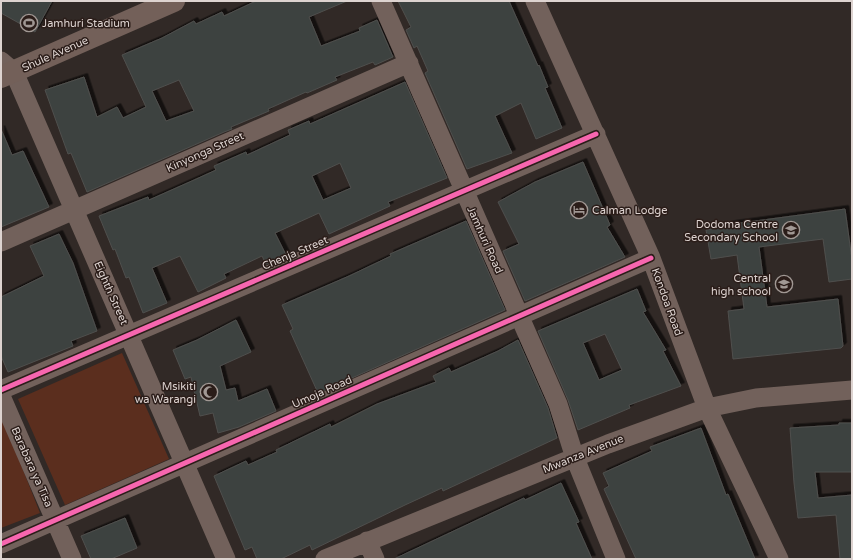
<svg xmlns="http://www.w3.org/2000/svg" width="853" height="560" viewBox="0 0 853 560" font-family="'Varela Round',sans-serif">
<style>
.green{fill:#5b2e1e}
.building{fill:#3d4240;stroke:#4f4f4d;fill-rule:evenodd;filter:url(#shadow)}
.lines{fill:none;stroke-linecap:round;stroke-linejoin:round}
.minor{stroke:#72615b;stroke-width:19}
.major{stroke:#736059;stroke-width:22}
.cycleway-casing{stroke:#2b1d19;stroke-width:8}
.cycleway{stroke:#f766af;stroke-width:5}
.labels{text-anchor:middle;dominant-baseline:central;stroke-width:3;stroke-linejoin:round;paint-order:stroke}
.poi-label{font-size:11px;fill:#ddd3d0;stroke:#2b1d19;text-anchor:end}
.street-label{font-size:11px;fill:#ddd3d0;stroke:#2b1d19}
</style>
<defs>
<filter id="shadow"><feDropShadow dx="3.5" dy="-3.5" stdDeviation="0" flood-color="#0009"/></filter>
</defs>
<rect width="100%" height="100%" fill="#312926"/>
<!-- green -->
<path class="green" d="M122 353 169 459 65 505 18 399Z
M1 414 40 513 1 528Z"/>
<!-- building -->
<path class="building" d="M1 1H52L35 32 1 13Z
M256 1H347L309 17 321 46 360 31 359 28 377 20 393 57 375 65 373 62 335 77 337 80 307 93 306 92 268 109 269 111 231 127 232 129 224 132 87 192 71 153 68 154 45 90 84 77 97 117 117 107 123 118 146 107 122 55 162 38 194 21 196 24 222 12 224 16ZM179 80 194 111 166 121 152 91Z
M398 1H509L538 66 539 65 548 87 545 88 562 128 536 139 521 103 495 116 512 153 467 169 425 73 428 71 417 46 414 48 406 30 411 27Z
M405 82 447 178 388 202 390 206 329 234 319 213 275 233 286 255 266 264 262 256 224 274 226 278 198 292 180 256 152 268 167 303 143 313 129 277 126 278 115 249 113 250 99 216 148 197 149 200 194 180 216 170 214 166 246 152 247 155 290 135 288 130 309 121 310 124ZM340 163 351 188 323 200 312 176Z
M1 129 12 155 23 151 49 207 1 227Z
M583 162 610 225 607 227 625 257 525 301 503 251 519 244 498 202 535 182Z
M845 209 852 260V279L829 282 823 239 759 247 767 307 838 299 843 346 841 348 733 359 728 311 744 309 737 255 711 259 706 230 733 224Z
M466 221 505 310 318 393 290 331 293 329 282 305 349 276 391 256 390 254Z
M59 234 73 263 97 331 71 341 73 346 8 372 1 356V297L44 276 30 246Z
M637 289 646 311 643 312 666 350 663 351 681 386 629 405 630 408 578 430 568 400 538 331ZM605 334 622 370 599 380 583 343Z
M236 320 251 352 220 366 226 390 235 388 238 401 267 389 276 411 239 427 218 433 213 413 200 416 191 377 185 379 173 350 197 340Z
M518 340 548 408 557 438 443 491 442 488 405 505 312 550 310 545 281 559H257L252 547 245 550 214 476 246 461 248 465 277 452 276 450 330 424 331 427 377 404 436 382 433 376 449 368 451 372 498 351Z
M839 423H852V472H815L818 498 852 495V559H840L836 515 798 518 794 483 790 428 839 425Z
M701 428 726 495 728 494 755 559H636L604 489 609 486 603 473 652 451 650 447Z
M561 483 579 522 576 523 592 559H394L524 498 525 500Z
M125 518 137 548 111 559H91L81 536Z"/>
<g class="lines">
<!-- minor -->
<path class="minor" d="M381 1 558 404 575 458 616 559
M535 1 651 258 707 408 779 559
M1 61 14 72 226 559
M1 242 409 63
M1 390 596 134
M1 396 72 559
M367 541 375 559
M1 544 651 258
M325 559 608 444 707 408 756 398 852 390"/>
<!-- major -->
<path class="major" d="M1 77 174 1"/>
<defs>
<path id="cycleway" d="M1 390 596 134
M1 544 651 258"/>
</defs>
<!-- cycleway casing -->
<use href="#cycleway" class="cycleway-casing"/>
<!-- cycleway -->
<use href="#cycleway" class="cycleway"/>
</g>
<!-- icons -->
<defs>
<symbol id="stadium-ring" viewBox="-11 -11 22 22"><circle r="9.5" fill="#2b1d19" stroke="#a19894" stroke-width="1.5"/><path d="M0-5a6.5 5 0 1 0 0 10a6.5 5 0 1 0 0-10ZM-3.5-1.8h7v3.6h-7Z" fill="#a19894"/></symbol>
<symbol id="hotel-ring" viewBox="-11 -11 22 22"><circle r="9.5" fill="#2b1d19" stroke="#a19894" stroke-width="1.5"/><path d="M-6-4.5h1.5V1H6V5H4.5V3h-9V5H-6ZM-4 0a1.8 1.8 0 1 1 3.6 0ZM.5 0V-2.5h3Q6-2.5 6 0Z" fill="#a19894"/></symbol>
<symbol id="school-ring" viewBox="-11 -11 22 22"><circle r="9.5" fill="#2b1d19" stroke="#a19894" stroke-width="1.5"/><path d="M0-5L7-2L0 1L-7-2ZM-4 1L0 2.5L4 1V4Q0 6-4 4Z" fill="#a19894"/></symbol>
<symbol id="mosque-ring" viewBox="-11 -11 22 22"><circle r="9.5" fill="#2b1d19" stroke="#a19894" stroke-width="1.5"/><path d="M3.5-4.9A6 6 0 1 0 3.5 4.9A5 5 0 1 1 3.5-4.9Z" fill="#a19894"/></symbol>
</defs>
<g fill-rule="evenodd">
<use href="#stadium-ring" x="19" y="13" width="20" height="20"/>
<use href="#hotel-ring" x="569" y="200" width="20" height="20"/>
<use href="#school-ring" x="781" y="220" width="20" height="20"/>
<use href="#school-ring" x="774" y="274" width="20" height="20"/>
<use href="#mosque-ring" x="199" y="382" width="20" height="20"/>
</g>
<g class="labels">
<!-- poi labels -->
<g class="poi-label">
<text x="42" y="23" text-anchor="start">Jamhuri Stadium</text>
<text x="592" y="210" text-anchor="start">Calman Lodge</text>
<text x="778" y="224">Dodoma Centre<tspan x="778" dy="13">Secondary School</tspan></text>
<text x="771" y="278">Central<tspan x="771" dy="13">high school</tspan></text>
<text x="196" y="386">Msikiti<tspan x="196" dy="13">wa Warangi</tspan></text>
</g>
<!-- street labels -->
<g class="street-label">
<text transform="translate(55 54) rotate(-24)">Shule Avenue</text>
<text transform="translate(205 152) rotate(-24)">Kinyonga Street</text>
<text transform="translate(485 240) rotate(66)">Jamhuri Road</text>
<text transform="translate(295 253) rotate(-23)">Chenja Street</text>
<text transform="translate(111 293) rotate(66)">Eighth Street</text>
<text transform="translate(667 302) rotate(70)">Kondoa Road</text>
<text transform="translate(322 392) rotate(-24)">Umoja Road</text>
<text transform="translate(583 454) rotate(-22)">Mwanza Avenue</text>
<text transform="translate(32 467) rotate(66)">Barabara ya Tisa</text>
</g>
</g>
<!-- border -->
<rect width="853" height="560" fill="none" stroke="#ddd3d0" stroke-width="4"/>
</svg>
